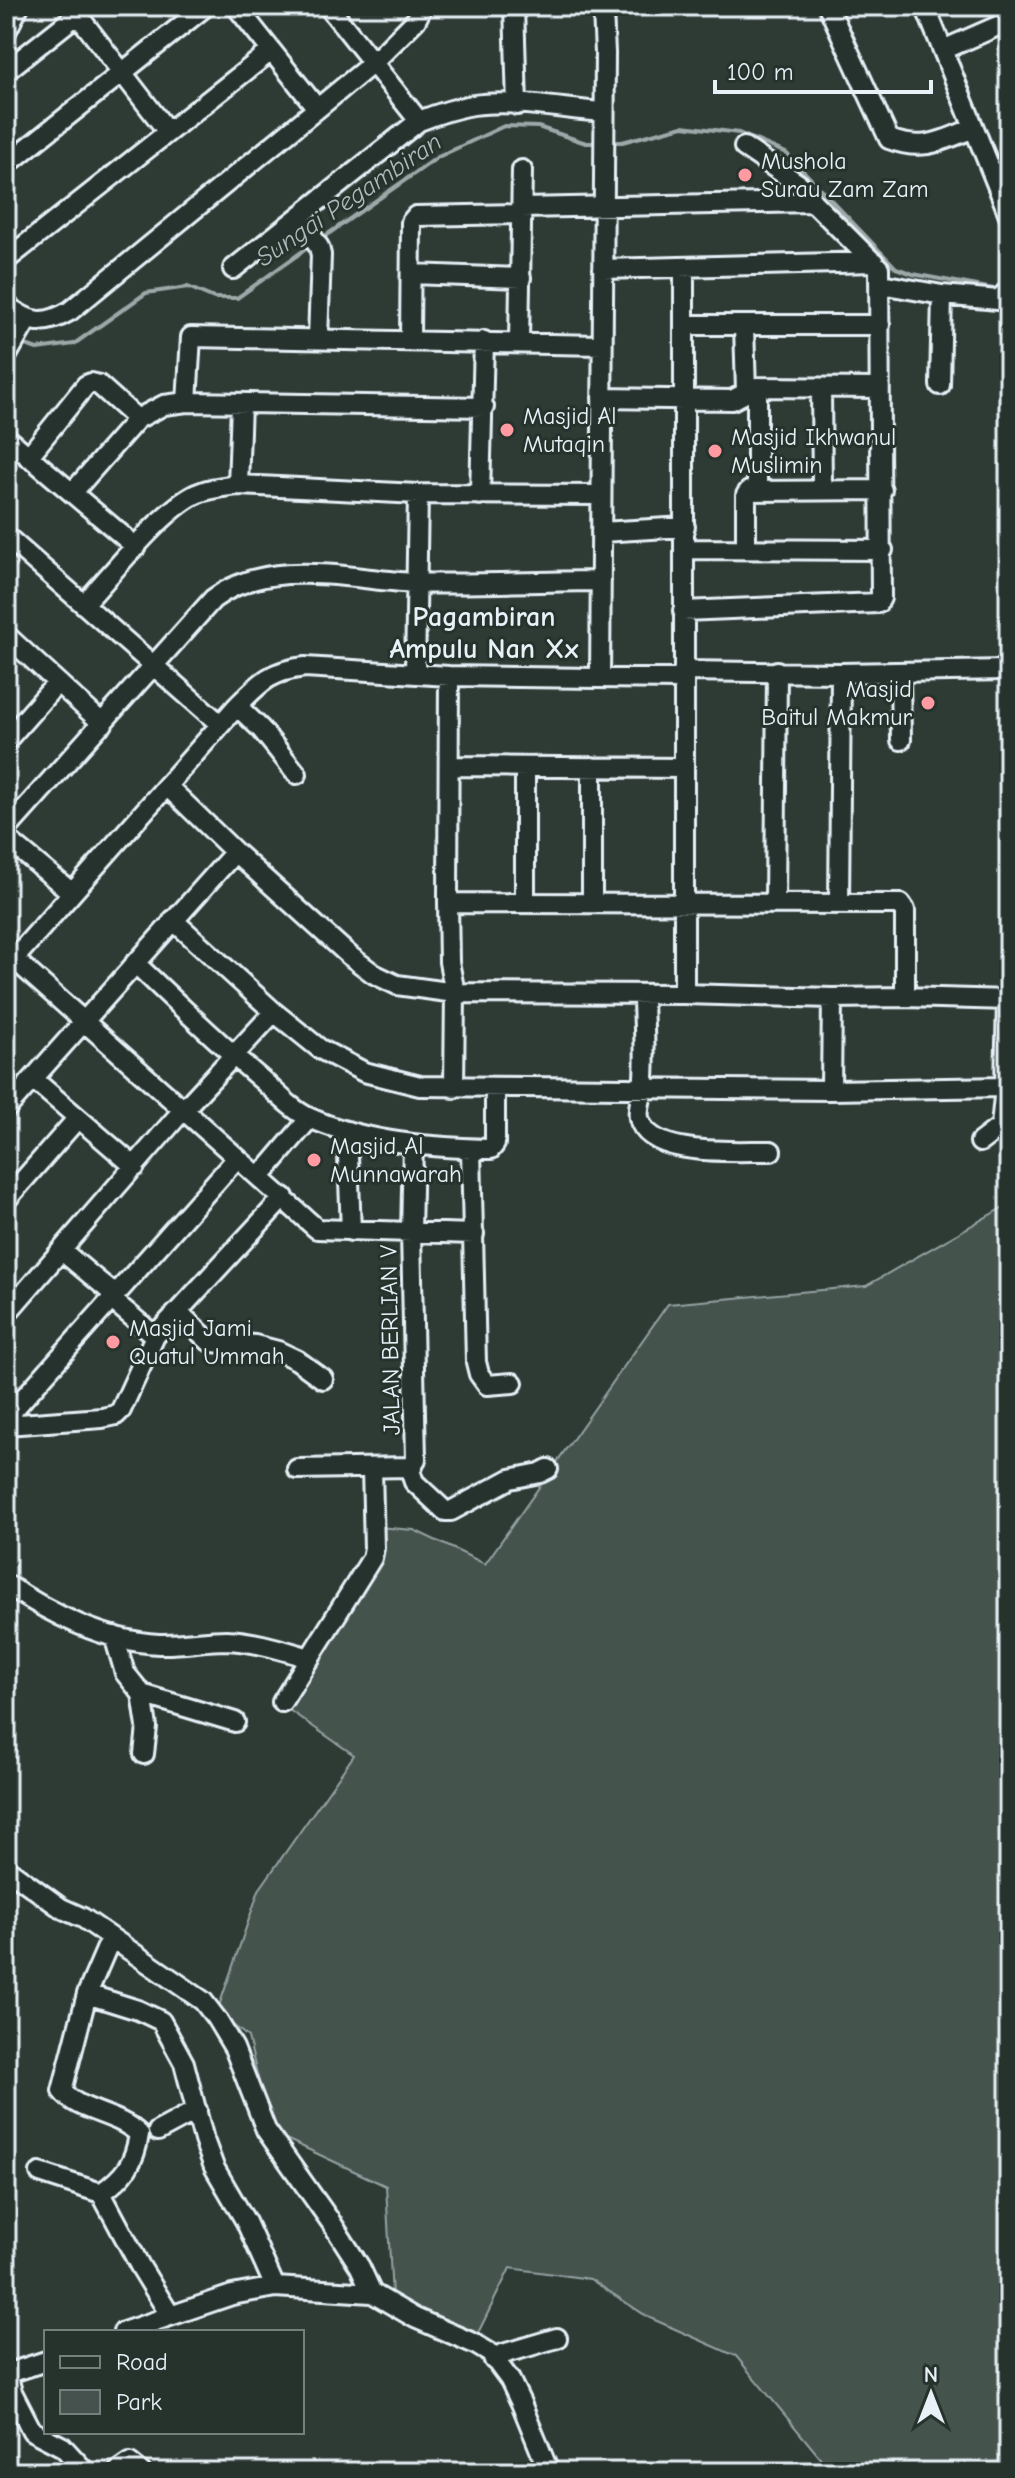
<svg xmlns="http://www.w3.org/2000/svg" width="1015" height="2478" viewBox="0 0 1015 2478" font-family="'Comic Neue',sans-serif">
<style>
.green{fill:#45524e;stroke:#96a2a3;stroke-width:2}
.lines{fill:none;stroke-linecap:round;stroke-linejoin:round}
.stream{stroke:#9da8a9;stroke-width:4}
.minor-casing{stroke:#e8f1f8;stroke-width:24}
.minor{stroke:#26332d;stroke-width:18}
.poi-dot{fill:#ff9aa2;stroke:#26332d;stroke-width:3}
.labels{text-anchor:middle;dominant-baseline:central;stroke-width:6;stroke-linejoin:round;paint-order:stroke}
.poi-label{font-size:24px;fill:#e8f1f8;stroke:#26332d;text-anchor:start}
.street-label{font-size:24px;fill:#e8f1f8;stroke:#26332d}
.water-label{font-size:26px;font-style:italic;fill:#b0babd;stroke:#26332d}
.quarter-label{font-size:28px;font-weight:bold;fill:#e8f1f8;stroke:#26332d}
</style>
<rect width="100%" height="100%" fill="#2e3b35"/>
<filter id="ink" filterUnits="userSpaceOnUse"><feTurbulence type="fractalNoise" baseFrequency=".0125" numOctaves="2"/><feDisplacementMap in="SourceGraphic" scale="16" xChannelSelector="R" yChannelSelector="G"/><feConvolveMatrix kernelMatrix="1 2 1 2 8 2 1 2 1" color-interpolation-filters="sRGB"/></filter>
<g filter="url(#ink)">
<!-- green -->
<path class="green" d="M1009 1204V2472H832L736 2356 648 2317 590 2279 510 2268 478 2333 392 2297 386 2186 271 2132 248 2037 217 2012 259 1890 354 1755 289 1710 377 1556 378 1527 414 1530 485 1564 668 1304 866 1286Z"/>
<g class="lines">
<!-- stream -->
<path class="stream" d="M609 142H622L683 126 739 133 786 153 896 268 913 274 999 290
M321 239 438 157 504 126 538 127 586 143H601
M20 343 37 349 74 344 146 293 188 287 214 298H237L310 246"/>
<defs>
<path id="minor" d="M236 6 316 107
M328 6 419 121
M514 6 517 105
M828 6 889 139C923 152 941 141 974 128
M925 6 1009 215
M77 14 168 132
M6 32 19 6
M943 50 1009 21
M6 71 88 6
M6 165 206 6
M522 208 813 202
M299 217 319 247 321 255 318 339
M6 260 271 51
M233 269 419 121C437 114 454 108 473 105 514 99 561 109 603 112
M603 269 874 262
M412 274 521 278
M881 284 942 295 998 300 1009 290
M6 305C30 323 42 327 70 311L373 63 416 20 423 6
M684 325H880
M744 326 746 391
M410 341 411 222 416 216 522 214
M519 342 522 170
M6 357 27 320
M940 385 942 295
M757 387V489
M821 389 822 489
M602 398 732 400 757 387 878 388
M187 402 191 337 602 345
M6 437 136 547
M28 457 86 385 91 383 99 385 137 419
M238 485 241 404
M73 492 137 419 164 405 187 402 484 407
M480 495 484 341
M601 532 685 527
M6 536 220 724
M685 549 883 550
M746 549V495L749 491 882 490
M84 604C112 574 161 511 196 494 209 488 223 487 238 485L418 494 601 495
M683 611 878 603 881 598 879 268 813 202 800 185 744 147
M6 635 103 724
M683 671 841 673 1006 670
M900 672 901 740
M415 674 418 494
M449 676 448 903 449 962 455 993 454 1088
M600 678 605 53 603 11
M237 706 261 729 297 774
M6 741 57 683
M449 766 683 768
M592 767V902
M167 786 235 852 350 956 374 974 397 985 455 993 684 994 832 998 905 997 1009 1000
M6 830 213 599C271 556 350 580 416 583 478 585 540 581 601 581
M6 838 71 892
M525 902V767
M448 903 901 904 905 910V997
M775 904 777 671
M839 904 841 673
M173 920 274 1012 320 1049 364 1072 420 1086 831 1090 1005 1087 1007 1000
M14 959 317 1229 474 1234
M135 963C177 1003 218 1043 262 1080 277 1093 292 1110 310 1118 363 1142 433 1148 491 1149L495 1144V1087
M6 968 237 706C261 682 270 671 305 667L449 676 677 679 682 682
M643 994C643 1024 647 1058 643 1088 642 1098 637 1108 639 1118 649 1159 739 1150 771 1151
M684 994V267
M33 1079 135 1167
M831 1090 832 998
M6 1109 235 852
M347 1131 351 1231
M980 1142 1001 1126 1005 1087
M471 1149 476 1362 479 1374 487 1385 513 1383
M260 1177 310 1118
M6 1200 77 1119
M62 1251 115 1295
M111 1299 155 1336
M178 1312 210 1342 255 1345 278 1351 297 1360 323 1379
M6 1314 183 1110 274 1012
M6 1418 237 1158
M6 1425 102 1418 116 1415 121 1410 155 1336 284 1197
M409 1467 414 1482 445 1511H451L510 1479 540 1473 548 1469
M297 1469 409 1467 413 1466 416 1459 411 1233 413 1144
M6 1584C51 1614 103 1641 159 1644 181 1645 204 1640 226 1640 255 1641 282 1650 310 1658
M114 1636 125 1673 142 1694 235 1722
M142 1694 147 1727 144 1754
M282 1702 372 1558 374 1548 372 1469
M6 1868 61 1908 83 1918 203 2001 216 2018 234 2048 266 2130 333 2225 360 2267 372 2293
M111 1938 87 1994 138 2010 161 2021 184 2063 204 2140 214 2167 246 2222 275 2287
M87 1994 62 2091C78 2112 118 2113 139 2134 135 2163 124 2177 101 2193
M158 2131 197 2110
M40 2173 101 2193 140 2266 170 2315
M123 2332 232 2295 275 2287 372 2293 415 2318 475 2344 490 2353 510 2380 521 2403 549 2472
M494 2360 503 2354 557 2338
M6 2374 46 2361
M7 2374 12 2392 32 2431 63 2447 86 2472
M117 2472 130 2463 141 2472"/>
</defs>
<!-- minor casing -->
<use href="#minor" class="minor-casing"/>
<!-- minor -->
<use href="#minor" class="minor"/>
</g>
</g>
<!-- markers -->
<g class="poi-dot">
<circle cx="745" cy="175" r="8"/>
<circle cx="507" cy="430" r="8"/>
<circle cx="715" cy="451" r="8"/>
<circle cx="928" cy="703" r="8"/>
<circle cx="314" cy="1160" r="8"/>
<circle cx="113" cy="1342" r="8"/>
</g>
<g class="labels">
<!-- poi labels -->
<g class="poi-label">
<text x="761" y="161">Mushola<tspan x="761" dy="28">Surau Zam Zam</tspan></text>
<text x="523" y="416">Masjid Al<tspan x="523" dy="28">Mutaqin</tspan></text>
<text x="731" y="437">Masjid Ikhwanul<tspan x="731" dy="28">Muslimin</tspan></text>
<text x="912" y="689" text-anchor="end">Masjid<tspan x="912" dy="28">Baitul Makmur</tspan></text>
<text x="330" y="1146">Masjid Al<tspan x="330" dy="28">Munnawarah</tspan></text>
<text x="129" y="1328">Masjid Jami<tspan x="129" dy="28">Quatul Ummah</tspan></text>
</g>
<!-- street labels -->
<g class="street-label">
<text transform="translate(390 1340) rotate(-91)">JALAN BERLIAN V</text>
</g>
<!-- water labels -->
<g class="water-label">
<text transform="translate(349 200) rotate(-34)">Sungai Pegambiran</text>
</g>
<!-- quarter labels -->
<g class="quarter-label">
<text x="484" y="617">Pagambiran<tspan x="484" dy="32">Ampulu Nan Xx</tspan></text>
</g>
</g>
<!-- margin -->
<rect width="1015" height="2478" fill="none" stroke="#26332d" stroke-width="32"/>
<rect x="16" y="16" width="983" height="2446" fill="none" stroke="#e8f1f8" stroke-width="3" filter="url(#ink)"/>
<!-- legend -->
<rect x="44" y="2330" width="260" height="104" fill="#26332d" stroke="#747f7e" stroke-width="2"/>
<rect x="60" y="2356" width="40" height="12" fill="#26332d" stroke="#747f7e" stroke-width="2"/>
<text x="116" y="2370" font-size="24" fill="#e8f1f8">Road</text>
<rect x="60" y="2390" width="40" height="24" fill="#45524e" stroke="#747f7e" stroke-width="2"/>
<text x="116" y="2410" font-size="24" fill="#e8f1f8">Park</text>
<!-- north arrow -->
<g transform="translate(931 2394)" stroke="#26332d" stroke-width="6" paint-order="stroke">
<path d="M0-6L14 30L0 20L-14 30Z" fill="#e8f1f8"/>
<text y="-12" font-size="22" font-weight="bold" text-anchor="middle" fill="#e8f1f8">N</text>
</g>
<!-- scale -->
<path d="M715 80v12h216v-12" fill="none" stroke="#e8f1f8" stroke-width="4"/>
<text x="727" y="80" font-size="24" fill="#e8f1f8" stroke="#26332d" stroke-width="6" paint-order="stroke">100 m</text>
</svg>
